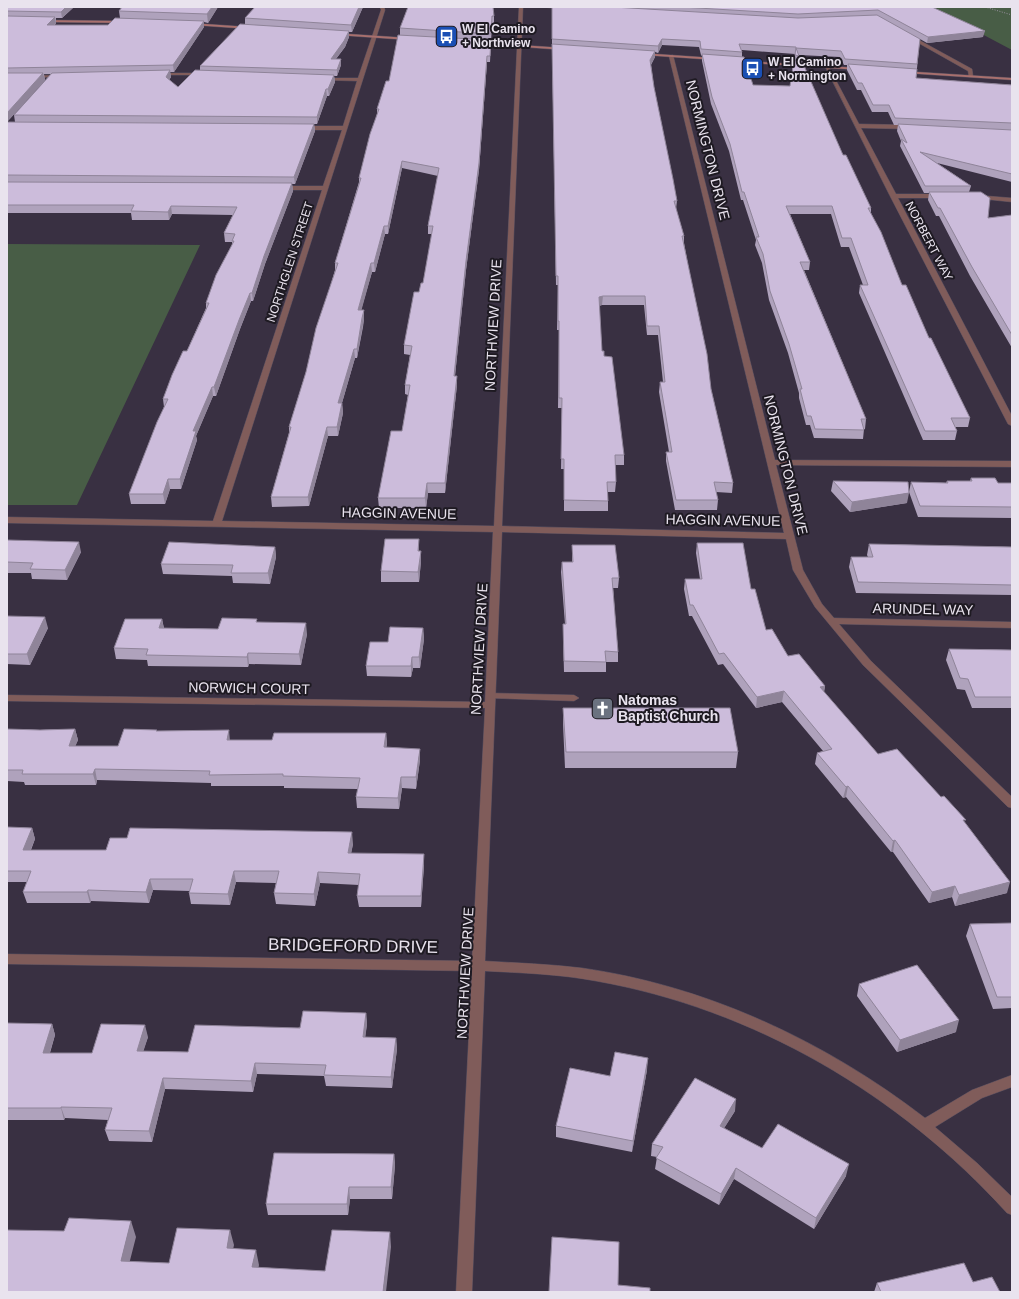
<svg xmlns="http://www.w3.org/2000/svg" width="1019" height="1299" viewBox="0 0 1019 1299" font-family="Helvetica,sans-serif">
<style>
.green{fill:#485d46}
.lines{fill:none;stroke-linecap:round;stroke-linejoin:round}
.service-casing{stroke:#554d5e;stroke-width:1}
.minor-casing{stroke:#554d5e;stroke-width:1}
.secondary-casing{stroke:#554d5e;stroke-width:1}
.path{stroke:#99919f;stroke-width:1;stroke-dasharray:1 1.5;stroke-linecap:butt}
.service{fill:#805c5a;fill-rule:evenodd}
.minor{fill:#805c5a;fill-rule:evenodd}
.secondary{fill:#a9706e;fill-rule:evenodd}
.wall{fill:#afa2bc;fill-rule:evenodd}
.shaded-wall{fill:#8f8499}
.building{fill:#ccbcdb;stroke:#8f8499}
.labels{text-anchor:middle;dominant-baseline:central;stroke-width:4;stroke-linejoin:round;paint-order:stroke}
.far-poi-label{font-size:12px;font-weight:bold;fill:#e9e3ee;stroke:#1e1a22;text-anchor:start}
.far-street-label{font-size:12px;fill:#e9e3ee;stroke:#1e1a22}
.street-label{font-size:14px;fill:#e9e3ee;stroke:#1e1a22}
.poi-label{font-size:14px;font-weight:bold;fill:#e9e3ee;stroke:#1e1a22;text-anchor:start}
.near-street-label{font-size:17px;fill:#e9e3ee;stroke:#1e1a22}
</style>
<rect width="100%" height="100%" fill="#393042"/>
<!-- green -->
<path class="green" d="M931 7H1012V50Z
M7 244 200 245 77 505H7Z"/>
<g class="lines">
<defs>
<path id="service" d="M491 693 574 695 579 698 574 701 487 698 486 696 487 694Z"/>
<path id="minor" d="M380 7H384L385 10 222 521 494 526 519 7H523L502 526 784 533 669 56 673 55 775 460 1012 461V467L776 465 803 570 822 604 834 618 1012 622V628L839 624 871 661 1012 797V808L1008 807 863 665 815 607 793 570 786 539 502 532 485 961C517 963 550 964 582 968 707 986 825 1041 925 1118L972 1090 1012 1075V1087L982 1098 935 1127 977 1163 1012 1197V1215L1007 1213C899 1094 754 1009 596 981 559 974 522 973 485 971L472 1292H456L472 971 7 964V954L472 961 485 708 7 701V695L485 702 493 532 7 523V517L213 521 322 190H279L276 188 279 186H323L342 130H301L298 128 301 126H343L357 81 321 80 319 79 321 78H358L381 10Z
M542 7H565L566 8 564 9Z
M908 34 972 69 973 76 969 77 968 71 906 36Z
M825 66 829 67 859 124 910 125 913 127 910 129 861 128 896 194H941L944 196 941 198H898L1012 416V426L1008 424 890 196Z
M157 73H203L205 74 203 75H155Z
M63 75 61 77 7 78V76Z
M975 195 1012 198V202L973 198V196Z"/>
<path id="secondary" d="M44 20 124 21 126 22 124 23 42 22Z
M190 23 250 27 252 28 250 29 192 25Z
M334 33 409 38 411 39 409 40 336 35Z
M475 42 565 48 567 49 565 50 477 44Z
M641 53 715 58 717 59 715 60 643 55Z
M731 60 860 68 862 69 860 70 733 62Z
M902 71 1012 78V80L904 73Z"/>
</defs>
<!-- service casing -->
<use href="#service" class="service-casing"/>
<!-- minor casing -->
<use href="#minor" class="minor-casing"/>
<!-- secondary casing -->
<use href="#secondary" class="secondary-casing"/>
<!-- path -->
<path class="path" d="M985 7 1012 15"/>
<!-- service -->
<use href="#service" class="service"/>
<!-- minor -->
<use href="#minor" class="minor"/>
<!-- secondary -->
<use href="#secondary" class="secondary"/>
</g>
<!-- wall -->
<path class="wall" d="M7 7H74L62 18H56V23L55 25H108L120 18 119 11 218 7 208 23 204 22V27L174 72H170L171 77 169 80 178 87 200 70V66L245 24V18L363 7 352 32H349V37L345 47 336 59H341V65L337 76H334L335 82 329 96H327L317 124H314L315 131 295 184H292L293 191 265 264 253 301H251L240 329 216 396H213L196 436 197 440 181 489H170L165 504H131L129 494 164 407 163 399 187 351 206 308V303L232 245V242H225L224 233 233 215 172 214 169 220H132L131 213H7V122H15L14 115 51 74H44L45 80 7 122Z
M552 7H932L983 37 927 43 920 39 916 78 1012 85V182L937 163 971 186 969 192 988 218 1012 215V348L970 276 939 216H936L928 200 929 193H924L900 146 901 141 897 131 898 125H894L888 112H872L861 90H857L847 70V65H844L840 57 799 55V60L843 155 871 208V213L902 285 970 418 968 427H955L957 431 955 440H923L859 293 860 285H863L849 247H841L831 214H790L810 262 809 270H804L866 419 865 429H864L863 439 814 438 810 425H806L799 398V393L788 353 769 300 762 263 755 245 756 240 743 200H741L729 151 711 104 702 61V56L701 55 699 47 662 45 658 53 655 52V57L651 65 654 87 677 201 676 209 684 236V243L711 389 733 483 732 493 716 492 718 500 717 510H675L666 461V452H669L659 392 660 382H663L658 335H647L644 305H602L599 306 602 351 604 356 624 455V465H615L616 482 615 492H608V511H564V469H561L562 408H558L559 330H557L558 285H556L552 45ZM742 50 795 54 790 86 753 85 742 57Z
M494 16V23H492L490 62H487L479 170 466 270 455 376H457V385L445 493H428L426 508H379L378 498 402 431 408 395 405 394V385L410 355 404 354V345L419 292 423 283 432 234H428V226L438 176 402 168 388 234H385L375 272H372L361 310H364V319L363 327 357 358H355L342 403 343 413 338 436H328L309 506 272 507 271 497 289 433V427L306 372 335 270V263L359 182V178L377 114V109L389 81 400 35V28Z
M971 478 998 483H1012V518L918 517 909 492 911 482 946 483 947 481H970Z
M833 481 907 503 850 512 831 491Z
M7 540 81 552 67 580 32 579 31 573H7Z
M697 543 751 589 766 630 788 656 825 686 824 692 878 754 965 823 1007 893 955 906 952 897 929 903 893 852H891L846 797 843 798 815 764 817 753 823 751 782 702 756 708 723 664 718 665 692 616H689L684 589 685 579H700L696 553Z
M869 544 1012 547V595L856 593 849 567 851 557H868L867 555Z
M572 545 619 578 618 588H613L618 652V662H606V672H564L563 635V624H565L561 572 562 562H572Z
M275 547 276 557 270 584 233 583 232 576 163 574 161 564Z
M419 551 421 561 419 582H381V571Z
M7 616 48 628 30 665 7 664Z
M162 619 164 628 218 629 257 619V622L307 634 301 665 249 664 248 667 148 666 147 660 116 659 114 648Z
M423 628 424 639 420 668H413L411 677 367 676 366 666 388 642Z
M949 649 1012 650V708H972L965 690 957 689 946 660Z
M563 708 738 752 736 768H565L563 724Z
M7 729 40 730 75 729 78 740 75 746H118L157 731 230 740H272L386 733 387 744 386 748 420 760 416 789 402 788 399 809 357 808 356 797 358 789 284 788V786H211V783L97 780 96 785H25L24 782 7 781Z
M7 827 32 828 35 839 31 850H106L353 844 351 853 424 865 421 907H359L357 896 359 885 320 883 315 906 276 904 274 893 276 883 236 882 230 905 191 904 189 893 190 891 153 890 149 903 91 901 90 903H27L23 892 27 882H7Z
M1012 923V1008L993 1009 966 936 970 924Z
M859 984 956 1032 897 1052 857 996Z
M366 1013 367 1024 365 1037 396 1038 397 1049 392 1088 326 1086 324 1076 257 1074 253 1092 165 1089 152 1142 109 1141 105 1130 108 1120 65 1118 64 1120H7V1023L52 1024 55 1035 50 1053H92L148 1037 143 1051 188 1052Z
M647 1070 632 1152 556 1137V1126L610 1076Z
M735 1111 724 1128 762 1148 846 1176 814 1229 734 1179 719 1205 655 1169 657 1157 651 1156 652 1144Z
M394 1154 395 1165 392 1199H350L348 1215H268L266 1204Z
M973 1282 1000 1292H874L877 1283Z"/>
<!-- shaded-wall -->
<path class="shaded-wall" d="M66 7H74L62 18 61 12Z
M212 7H218L208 23 207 14Z
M359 7H363L352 32 351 25Z
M55 17 56 23 48 31 47 25Z
M204 21V27L174 72 173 65Z
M349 31V37L345 47 331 65V59Z
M985 31 983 37 927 43 928 37Z
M662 39V45L658 53V46Z
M655 51V57L650 66V60Z
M487 56V62L479 170 466 270 454 385V376Z
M341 59V65L337 76V70Z
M170 70 171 77 167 84 166 77Z
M43 73 45 80 7 122V113Z
M334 75 335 82 329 96 328 89Z
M326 89 327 96 317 124V117Z
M314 124 315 131 295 184 294 177Z
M402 161V168L388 234V226Z
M292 183 293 191 265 264 253 301 252 293 264 256Z
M171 206 172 214 169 220 168 212Z
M384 226 385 234 375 272 374 263Z
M371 263 372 272 359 319 358 310Z
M250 293 251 301 240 329 216 396 214 387 239 320Z
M603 296 602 305 598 306 599 297Z
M364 310V319L357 358V349Z
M354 349 355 358 339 413 338 403Z
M457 376V385L445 493V483Z
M212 387 213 396 196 436 197 440 181 489 180 479 193 431Z
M342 403 343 413 338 436 337 427Z
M327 427 328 436 309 506 308 497Z
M168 479 170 489 165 504 163 494Z
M427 483 428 493 426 508 425 498Z
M909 493 907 503 850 512 852 502Z
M419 539V550L418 561V551Z
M79 542 81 552 67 580 65 570Z
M275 547 276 557 270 584 268 573Z
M421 551V561L419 582 418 572Z
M45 617 48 628 30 665 27 654Z
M162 619 164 630 159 628Z
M306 623 307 634 301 665 299 654Z
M423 628 424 639 420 668 419 657Z
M248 653 249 664 248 667 247 657Z
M412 657 413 668 411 677V666Z
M825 686 823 697 820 687Z
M784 691 782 702 756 708 757 697Z
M75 729 78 740 71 757 69 746Z
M229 730 230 741 227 740Z
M386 733 387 744 384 759V747Z
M420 749V760L416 789V777Z
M95 769 97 780 96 785 93 774Z
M401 777 402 788 399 809 398 798Z
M848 786 846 797 843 798 846 787Z
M32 828 35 839 26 861 23 850Z
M352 832 353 844 349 865 348 853Z
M895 840 893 852H891L893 841Z
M424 854V865L421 907V896Z
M234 871 236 882 230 905 228 894Z
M318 872 320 883 315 906 314 894Z
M150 879 153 890 149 903 146 892Z
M1010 882 1007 893 955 906 959 895Z
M955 886 952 897 929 903 932 892Z
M88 890 91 901 90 903 87 892Z
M366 1013 367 1024 364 1048 363 1037Z
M959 1020 956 1032 897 1052 900 1040Z
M52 1024 55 1035 46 1065 43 1053Z
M145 1025 148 1037 140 1062 137 1051Z
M396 1038 397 1049 392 1088 391 1077Z
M648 1058 647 1070 632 1152 633 1141Z
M255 1063 257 1074 253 1092 251 1081Z
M163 1078 165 1089 152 1142 149 1131Z
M736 1099 735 1111 718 1138 720 1126Z
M61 1107 65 1118 64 1120 61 1108Z
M394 1154 395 1165 392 1199 391 1187Z
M849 1164 846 1176 814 1229 816 1218Z
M736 1168 734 1179 719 1205 721 1194Z
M349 1187 350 1199 348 1215 347 1204Z
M131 1221 136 1237 126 1276 121 1261Z
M230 1230 234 1245 230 1264 227 1248Z
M390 1232 391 1247 386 1292H383Z
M256 1250 259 1265 256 1282 252 1267Z"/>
<!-- building -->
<path class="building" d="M7 7H66L61 12 7 11Z
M122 7H212L207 14 119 11Z
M255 7H359L351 25 245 18Z
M408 7H493L494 16H492L491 34 400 28Z
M552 7H613L798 18 877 15 920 39 917 64 845 59 841 51 796 48 799 56 795 55 796 47 739 44 742 52 701 49 700 41 662 39 658 46 552 39Z
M681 7H932L985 31 928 37 878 10 798 14Z
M7 16 55 17 47 25H108L115 18 204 21 173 65 7 68Z
M240 24 349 31 344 41 331 59H341L337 70 200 66Z
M398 35 491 40 490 56H487L479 163 466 261 454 376H457L445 483H427L425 498H378L391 431H402L410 385H405L412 346 404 345 414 292H419L421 283H423L433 226H428L439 168 402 161 388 226H384L374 263H371L358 310H364L362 318 357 349H354L338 403H342L337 427H327L308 497H271L291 427H289L306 372 316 328 338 263H335L361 178H359L370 134 379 109H377L386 81H389Z
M552 44 655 51 650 60 654 87 673 179 677 201H674L684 236H682L707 354 711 389 733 483 714 482 718 500H676L666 452H672L660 382H665L659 326H647L645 296H603L599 297 602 351H604V356L612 357 624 455H615L616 482H607L608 501 564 500V459H561L562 398H559V321H558V276H556Z
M702 54 744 57 753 85 790 86 794 60 802 61 843 155H846L871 208H868L881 232 902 285H906L929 338H931L970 418H951L957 431H925L860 285H868L851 238H842L832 206H786L810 262H800L866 419H861L864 430 815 429 811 416H807L800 389H802L789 344 770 291 763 254 756 237H759L744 192H742L730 144 712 97Z
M848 64 917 69 916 78 1012 85V123L895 118 889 105H873L862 83H858Z
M170 70 166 77 178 87 195 70 334 75 328 89H326L317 117 14 115 52 73Z
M7 73H43L7 113Z
M7 122 314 124 294 177 7 175Z
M898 124 1012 130V174L920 152 971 186H925L901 139 907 143Z
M7 182 292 183 264 256 252 293H250L239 320 214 387H212L193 431H196L180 479H168L163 494H129L157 422 168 399H163L172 375 183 351H187L209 303H206L216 275 234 241H232L235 234 224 233 237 207 171 206 168 212 131 211 134 205H7Z
M929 192H981L990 198 988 218 1012 215V335L972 267 940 208H938Z
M971 478H995L998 483H1012V507L920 506 911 482 948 483 947 481H972Z
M833 481 908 482 909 493 852 502Z
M385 539H419L418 551H421L418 572 381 571Z
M7 540 79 542 65 570 30 569 33 563 7 562Z
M169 542 275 547 268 573H231L233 565 161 564Z
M697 543H743L751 589H755L766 630 772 629 788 656 799 654 825 686 820 687 878 754 897 749 941 797 944 796 966 820H963L1010 882 959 895 955 886 932 892 895 840 893 841 848 786 846 787 817 753 832 749 784 691 757 697 724 653 719 654 693 605H690L685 579H702Z
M869 544 1012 547V585L858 582 851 557H873Z
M572 545H615L619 578H612L618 652 605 651 606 662 564 661 563 624H566L562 562H573Z
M7 616 45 617 27 654H7Z
M222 618 257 619 256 622 306 623 299 654 248 653 247 657 146 655 148 649 114 648 125 619H162L159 628 218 629Z
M390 627 423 628 419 657H412L411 666H366L370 642H388Z
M949 649 1012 650V697H975L968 679 960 678Z
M563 708H730L738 752H566Z
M7 729 40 730 75 729 69 746H118L124 729 157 730 156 731 229 730 227 740H272L274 733H386L384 747 420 749 416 777H401L398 798 356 797 360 778 283 776V774L209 775 210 771 95 769 93 774H22L23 770H7Z
M7 827 32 828 23 850H106L110 838H127L130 828 352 832 348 853 424 854 421 896H357L360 874 318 872 314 894 274 893 279 871H234L228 894 189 893 193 879H150L146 892 88 890 87 892H23L31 871H7Z
M1012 923V997H997L970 924Z
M917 965 959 1020 900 1040 859 984Z
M303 1011 366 1013 363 1037 396 1038 391 1077 324 1075 326 1065 255 1063 251 1081 163 1078 149 1131 105 1130 112 1108 61 1107V1108H7V1023L52 1024 43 1053H92L101 1024 145 1025 137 1051 188 1052 195 1025 300 1028Z
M615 1052 648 1058 633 1141 556 1126 570 1068 610 1076Z
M695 1078 736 1099 720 1126 762 1148 778 1124 849 1164 816 1218 736 1168 721 1194 656 1158 663 1147 652 1144Z
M274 1153 394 1154 391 1187H349L347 1204H266Z
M69 1218 131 1221 121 1261 169 1263 177 1228 230 1230 227 1248 256 1250 252 1267 325 1271 332 1230 390 1232 383 1292H7V1230L64 1231Z
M552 1237 619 1242 618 1285 650 1288V1292H549Z
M964 1263 973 1282 992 1277 1000 1292H881L877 1283Z"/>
<!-- icons -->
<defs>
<symbol id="bus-square" viewBox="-11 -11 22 22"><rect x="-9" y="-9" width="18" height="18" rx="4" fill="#1a4fb4" stroke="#1e1a22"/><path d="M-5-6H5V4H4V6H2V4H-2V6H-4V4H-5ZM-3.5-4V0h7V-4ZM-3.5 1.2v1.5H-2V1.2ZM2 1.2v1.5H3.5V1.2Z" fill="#fff"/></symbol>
<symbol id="church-square" viewBox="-11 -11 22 22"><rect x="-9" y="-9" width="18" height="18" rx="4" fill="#6b7280" stroke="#1e1a22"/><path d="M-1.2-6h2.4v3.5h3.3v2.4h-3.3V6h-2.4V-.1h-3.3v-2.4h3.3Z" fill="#fff"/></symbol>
</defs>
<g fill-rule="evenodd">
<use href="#bus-square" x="434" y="24" width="25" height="25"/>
<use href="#bus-square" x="740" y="56" width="25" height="25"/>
<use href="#church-square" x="590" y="696" width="25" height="25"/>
</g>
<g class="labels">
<!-- far-poi labels -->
<g class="far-poi-label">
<text x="462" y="29">W El Camino<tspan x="462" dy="14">+ Northview</tspan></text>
<text x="768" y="62">W El Camino<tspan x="768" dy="14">+ Normington</tspan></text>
</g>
<!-- far-street labels -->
<g class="far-street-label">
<text transform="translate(929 241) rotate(62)">NORBERT WAY</text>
<text transform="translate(290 262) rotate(-72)">NORTHGLEN STREET</text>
</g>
<!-- street labels -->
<g class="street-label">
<text transform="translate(708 150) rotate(76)">NORMINGTON DRIVE</text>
<text transform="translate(493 325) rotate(-87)">NORTHVIEW DRIVE</text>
<text transform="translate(786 465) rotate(76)">NORMINGTON DRIVE</text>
<text transform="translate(399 513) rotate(1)">HAGGIN AVENUE</text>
<text transform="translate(723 520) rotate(1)">HAGGIN AVENUE</text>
<text transform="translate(923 609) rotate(1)">ARUNDEL WAY</text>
<text transform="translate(479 649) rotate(-87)">NORTHVIEW DRIVE</text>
<text transform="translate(249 688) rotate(1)">NORWICH COURT</text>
<text transform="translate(465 973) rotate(-87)">NORTHVIEW DRIVE</text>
</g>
<!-- poi labels -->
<g class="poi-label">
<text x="618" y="700">Natomas<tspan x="618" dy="16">Baptist Church</tspan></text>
</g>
<!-- near-street labels -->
<g class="near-street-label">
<text transform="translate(353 946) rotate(1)">BRIDGEFORD DRIVE</text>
</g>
</g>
<!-- border -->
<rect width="1019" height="1299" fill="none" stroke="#e9e3ee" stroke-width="16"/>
</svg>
